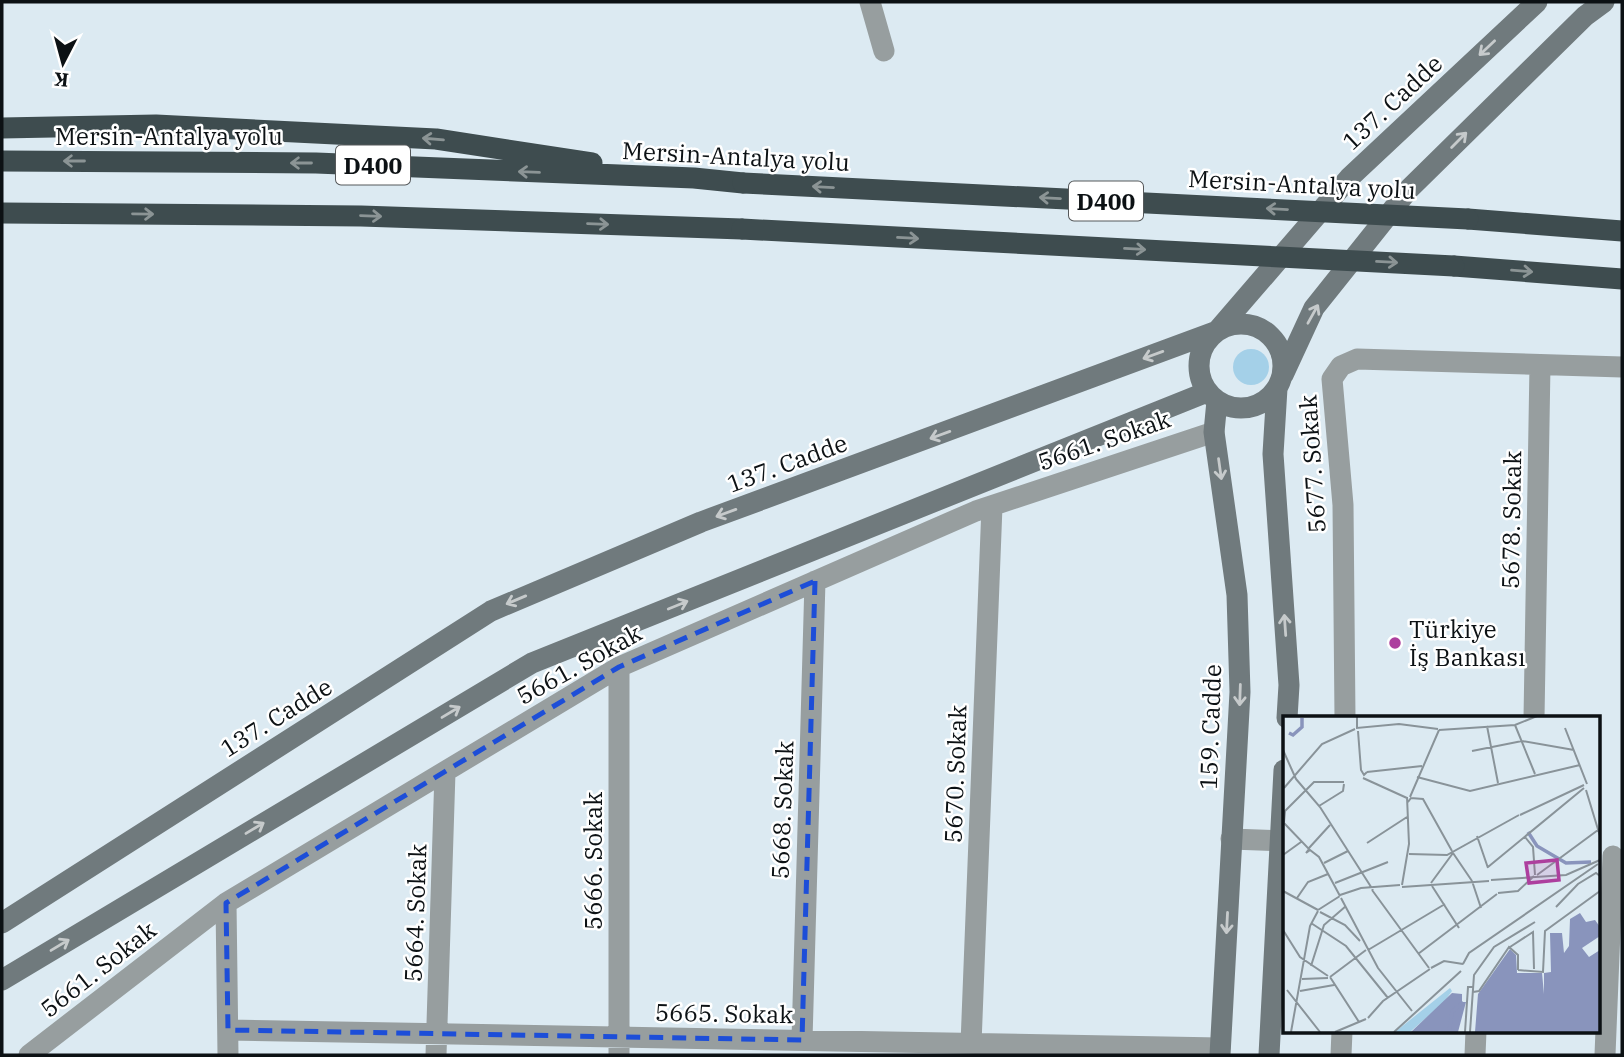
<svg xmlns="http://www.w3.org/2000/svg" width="1624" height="1057" viewBox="0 0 1624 1057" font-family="'IBM Plex Serif',serif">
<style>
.green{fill:#a4d0e8}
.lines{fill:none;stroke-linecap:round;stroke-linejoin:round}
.street{stroke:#979e9f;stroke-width:21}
.secondary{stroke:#707a7d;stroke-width:21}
.highway{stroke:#3e4c4f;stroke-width:21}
.highway-bridge{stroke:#3e4c4f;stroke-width:21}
.oneway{stroke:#c6cacb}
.oneway2{stroke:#8b9495}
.marked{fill:none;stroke:#1d4ed8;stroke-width:5;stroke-dasharray:14 9;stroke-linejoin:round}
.poi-dot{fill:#ad3f9e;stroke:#fff;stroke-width:2.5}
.labels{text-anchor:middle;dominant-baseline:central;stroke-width:5;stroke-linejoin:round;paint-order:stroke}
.shield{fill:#fff;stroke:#55585a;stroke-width:2}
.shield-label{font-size:23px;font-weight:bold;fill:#0c1114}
.street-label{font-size:24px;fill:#0c1114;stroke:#fff}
.poi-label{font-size:24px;fill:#0c1114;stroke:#fff;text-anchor:start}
.inset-river{fill:none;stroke:#8994bc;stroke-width:3.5}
.inset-road{fill:none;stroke:#899399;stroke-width:2}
.view{fill:#ad3f9e;fill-opacity:0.15;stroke:#ad3f9e;stroke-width:3.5}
.inset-edge{fill:none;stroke:#0c1114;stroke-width:3.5}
</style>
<rect width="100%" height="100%" fill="#dceaf2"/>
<!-- green -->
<path class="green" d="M1233 367a18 18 0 1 1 36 0a18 18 0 1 1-36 0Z"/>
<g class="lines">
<!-- street -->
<path class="street" d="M870 2 884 51
M619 667V1055
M1345 718 1343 505 1332 379 1341 366 1357 359 1622 367
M1534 718 1540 365
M1231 839 1284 841
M226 903 228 1055
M228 1030 1220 1048
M802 1040 815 581
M971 1044 992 506
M29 1055 226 903 619 667 976 511 1214 432
M436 1055 445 772
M1341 1055 1342 1031
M1475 1055 1476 1031
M1605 1055 1613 856"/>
<!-- secondary -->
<path class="secondary" d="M1199 366a42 42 0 1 1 84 0a42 42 0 1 1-84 0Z
M1283 375 1314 308 1409 189 1585 16 1604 2
M1277 388 1273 454 1289 685 1287 718
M1217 401 1214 432 1237 595 1240 692 1220 1055
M2 923 491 611 701 522 1217 331 1349 178 1537 2
M2 980 532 663 1207 392
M1269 1055 1284 770"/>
<!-- highway -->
<path class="highway" d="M2 128 156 125 436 139 592 163
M2 161 316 163 694 178 743 183
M2 213 361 216 742 229
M1468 219 1622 231
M1454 266 1622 279"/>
<!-- highway-bridge -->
<path class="highway-bridge" d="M743 183 1468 219
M742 229 1454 266"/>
</g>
<!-- one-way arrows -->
<defs><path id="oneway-shaft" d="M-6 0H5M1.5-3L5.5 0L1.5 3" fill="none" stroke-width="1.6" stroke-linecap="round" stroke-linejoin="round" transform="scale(1.75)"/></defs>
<g class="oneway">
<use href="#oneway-shaft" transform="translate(1487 48) rotate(137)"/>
<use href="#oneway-shaft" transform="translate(1459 140) rotate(-45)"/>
<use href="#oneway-shaft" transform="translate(1313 314) rotate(-61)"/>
<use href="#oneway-shaft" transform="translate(1153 355) rotate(160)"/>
<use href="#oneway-shaft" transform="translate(940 435) rotate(160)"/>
<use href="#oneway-shaft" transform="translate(1220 469) rotate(82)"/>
<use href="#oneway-shaft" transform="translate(726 513) rotate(160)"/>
<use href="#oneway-shaft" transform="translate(516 600) rotate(157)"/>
<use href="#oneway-shaft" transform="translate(678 605) rotate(-22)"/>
<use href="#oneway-shaft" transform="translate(1285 625) rotate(-94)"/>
<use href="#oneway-shaft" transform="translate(1240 695) rotate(92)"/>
<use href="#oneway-shaft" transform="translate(451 712) rotate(-31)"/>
<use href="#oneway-shaft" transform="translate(255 828) rotate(-31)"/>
<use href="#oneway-shaft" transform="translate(1227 923) rotate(93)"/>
<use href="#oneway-shaft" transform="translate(60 945) rotate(-31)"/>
</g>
<g class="oneway2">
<use href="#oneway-shaft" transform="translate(433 139) rotate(-175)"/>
<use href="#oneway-shaft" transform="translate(74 161) rotate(-180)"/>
<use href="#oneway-shaft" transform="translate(301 163) rotate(-180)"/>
<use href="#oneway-shaft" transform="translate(529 172) rotate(-178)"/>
<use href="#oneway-shaft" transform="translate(823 187) rotate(-177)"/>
<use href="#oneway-shaft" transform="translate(1050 198) rotate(-177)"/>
<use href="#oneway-shaft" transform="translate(1277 209) rotate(-177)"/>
<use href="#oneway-shaft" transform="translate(143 214) rotate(1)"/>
<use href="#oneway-shaft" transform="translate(371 216) rotate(2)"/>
<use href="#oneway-shaft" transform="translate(598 224) rotate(2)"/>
<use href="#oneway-shaft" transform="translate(908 238) rotate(3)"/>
<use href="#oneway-shaft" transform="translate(1135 249) rotate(3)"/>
<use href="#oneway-shaft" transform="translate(1387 262) rotate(3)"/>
<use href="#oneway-shaft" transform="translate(1522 271) rotate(5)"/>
</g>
<!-- marked area -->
<path class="marked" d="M815 581 802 1040 228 1030 226 903 619 667Z"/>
<!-- markers -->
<circle class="poi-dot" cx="1395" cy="643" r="7"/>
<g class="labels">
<!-- shield labels -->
<g class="shield">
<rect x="336" y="145.5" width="74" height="39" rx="5"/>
<rect x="1069" y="181.5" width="74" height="39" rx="5"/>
</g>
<g class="shield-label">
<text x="373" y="165">D400</text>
<text x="1106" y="201">D400</text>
</g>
<!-- street labels -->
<g class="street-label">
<text transform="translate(1392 102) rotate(-43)">137. Cadde</text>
<text x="169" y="136">Mersin-Antalya yolu</text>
<text transform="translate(736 156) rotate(3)">Mersin-Antalya yolu</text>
<text transform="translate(1302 184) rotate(3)">Mersin-Antalya yolu</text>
<text transform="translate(1104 440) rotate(-19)">5661. Sokak</text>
<text transform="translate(787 463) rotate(-20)">137. Cadde</text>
<text transform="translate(1312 464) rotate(-94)">5677. Sokak</text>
<text transform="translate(1511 520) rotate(-89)">5678. Sokak</text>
<text transform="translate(579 664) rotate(-29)">5661. Sokak</text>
<text transform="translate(276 717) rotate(-32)">137. Cadde</text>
<text transform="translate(1210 727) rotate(-88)">159. Cadde</text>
<text transform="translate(955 774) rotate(-88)">5670. Sokak</text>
<text transform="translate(782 810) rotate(-88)">5668. Sokak</text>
<text transform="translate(593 861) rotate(-90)">5666. Sokak</text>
<text transform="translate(415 913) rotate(-88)">5664. Sokak</text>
<text transform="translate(98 969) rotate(-38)">5661. Sokak</text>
<text transform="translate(724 1013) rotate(1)">5665. Sokak</text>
</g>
<!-- poi labels -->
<g class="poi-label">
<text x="1409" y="629">Türkiye<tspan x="1409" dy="28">İş Bankası</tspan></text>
</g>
</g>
<!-- overview -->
<g transform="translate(1283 716)">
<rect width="317" height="317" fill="#dceaf2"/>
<path d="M167 272 169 275 161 286 127 316H112Z" fill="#a4d0e8"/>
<path d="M297 197 303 206 312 204 317 211V220L299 232 306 241 317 234V316H192L195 278 227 233 233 239 234 257H259L261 278V257L268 256 267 217H279L281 237 286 230 287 203ZM169 277 179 278V286H183L175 316H128Z" fill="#8994bc"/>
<path class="inset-river" d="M6 17 10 19 19 11V2M245 116 254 130 283 147 308 146M166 316 169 296 180 286"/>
<path class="inset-road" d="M74 0V12L116 8 155 13M232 9 252 58M204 10 215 67M282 12 304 68M156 14 232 9 254 0M75 15 78 54 81 59 84 56M0 34 13 63M189 35 239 25 291 34M84 56 139 50M134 61 187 75 297 49M80 62 124 82M13 63 37 91 90 174M1 72 39 28 72 13M303 74 317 120M127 81 156 14M125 86 128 82 140 83 169 135M36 90 60 75 61 68M237 99 301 69M0 106 26 133 23 137M1 106 2 95 31 66H61M194 120 205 152M242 121 250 131 252 159M84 127 124 101M26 132 47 109M23 137 27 134 36 141 57 180M170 137 189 165M126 138 164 139 236 99M0 139 18 126M41 147 65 135M205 151 301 72M254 159 315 114M208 164 283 159 317 144M189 165 198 192M52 167 105 146M148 167 170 137M119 169 126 128 124 81M149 170 176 212M119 171 206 165M89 174 146 252M0 175 35 194M215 177 235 175 251 160M57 179 78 172 117 169M14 182 25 166 45 158M58 182 95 252 129 295M273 191 295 168 313 157 317 160M35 194 57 180M37 196 62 209 77 225M28 207 63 230 105 282M0 214 17 241 45 260M227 231 250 216 251 253M85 234 162 188M135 238 214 178M180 248 186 237 315 148M28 250 41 209 63 190M148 252 161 245 180 248M235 254 260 256 262 215 317 175M47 261 83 234M47 261 76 306M19 263 45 262M4 274 37 316M17 275 51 269M190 276 196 275 226 231 235 239V254M85 302 100 285 147 253M8 316 27 210 35 195M52 316 83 303M111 316 178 255M182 316 185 271H190M187 316 191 259 211 231 252 206"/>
<path class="view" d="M274 144 276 164 246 167 243 147Z"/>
<rect width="317" height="317" class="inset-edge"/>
</g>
<!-- border -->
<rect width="1624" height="1057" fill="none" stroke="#0c1114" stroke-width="7"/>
<!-- north arrow -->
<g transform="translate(63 63) rotate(186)" stroke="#ffffff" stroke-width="5" paint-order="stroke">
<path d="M0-5L12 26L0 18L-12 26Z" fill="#0c1114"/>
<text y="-10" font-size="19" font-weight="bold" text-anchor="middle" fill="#0c1114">K</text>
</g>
</svg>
